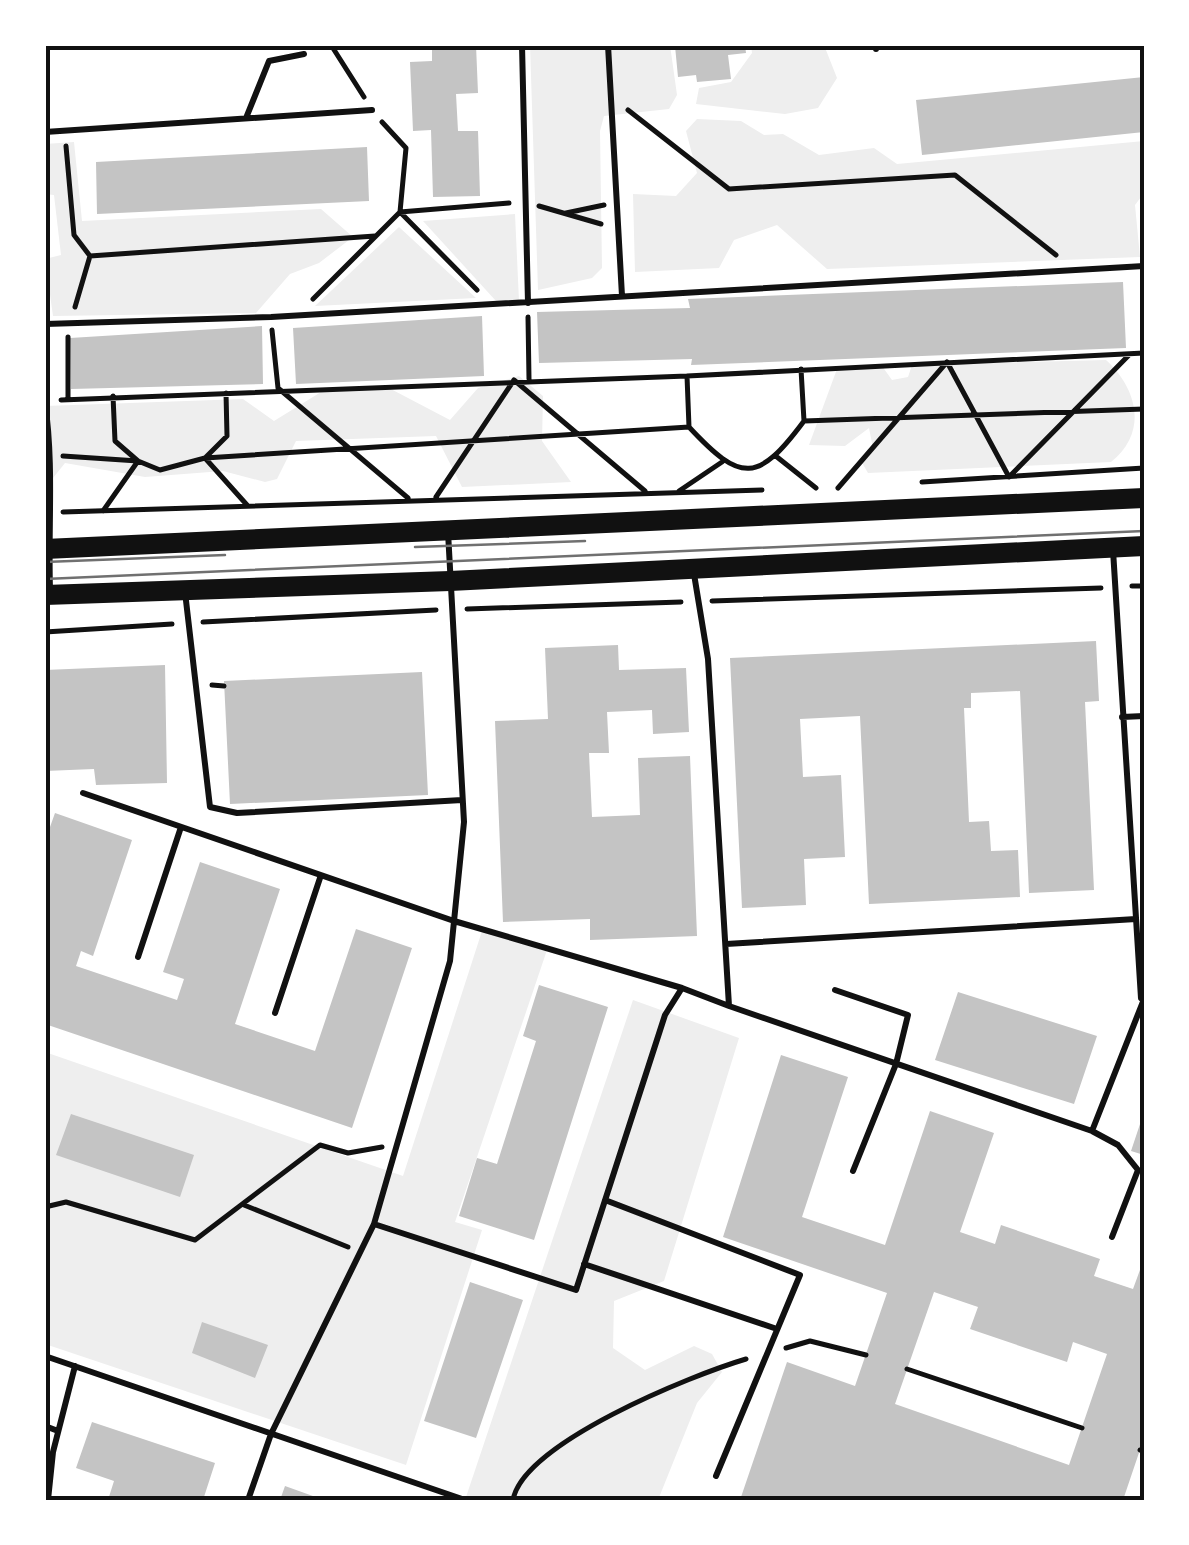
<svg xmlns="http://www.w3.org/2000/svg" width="1189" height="1545" viewBox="0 0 1189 1545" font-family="'Libre Baskerville',serif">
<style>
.green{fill:#eee}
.building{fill:#c4c4c4;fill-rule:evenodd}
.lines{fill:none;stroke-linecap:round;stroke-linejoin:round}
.path{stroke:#111;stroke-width:5}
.service{stroke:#111;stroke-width:6}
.primary{stroke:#111;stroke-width:20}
.tram{stroke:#707070;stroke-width:2.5}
.neatline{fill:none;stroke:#111;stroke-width:4}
</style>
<rect width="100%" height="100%" fill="#fff"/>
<!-- green -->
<path class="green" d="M530 45H670L677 95 669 109 604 116 600 131 602 268 592 278 538 290Z
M751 45H824L837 78 818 108 785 114 696 104 699 88 731 82 752 53Z
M697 119 741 121 764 135 783 134 819 155 874 148 897 164 1144 141V193L1135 205 1140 257 827 269 777 225 734 240 719 268 635 272 633 194 676 196 697 173 686 131Z
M74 142 82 221 321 209 353 237 319 263 290 274 256 313 53 316 45 259 61 255 54 195 45 194V144Z
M515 214 519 301H496L423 221Z
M399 227 476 298 315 306Z
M1106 360C1138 389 1148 433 1111 462L868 473 861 461 873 448 869 428 845 446 809 445 837 369 882 366 892 380 908 377 912 365Z
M519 376 543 396 542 441 571 482 462 487 436 436 296 441 277 479 265 482 223 471 145 477 65 463 45 488V406L243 399 274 421 321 392 387 387 450 420 478 388Z
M482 931 547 950 455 1222 482 1230 406 1465 45 1344V1052L403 1176Z
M633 1000 739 1038 664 1281 614 1301 613 1348 645 1370 694 1346 712 1354 722 1372 697 1403 658 1500H465Z"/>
<!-- building -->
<path class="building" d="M432 45H476L478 93 456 94 458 131H478L480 196 433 197 431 130 413 131 410 62 432 61Z
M745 45 746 53 728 55 731 79 697 82 696 75 678 77 675 46Z
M1144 77V132L922 155 916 100Z
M367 147 369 201 97 214 96 162Z
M1123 282 1126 348 691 365 692 359 539 363 537 312 690 308 688 299Z
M482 316 484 376 296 384 293 328Z
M262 326 263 384 71 389 70 338Z
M1096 641 1099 701 1085 702 1094 890 1029 893 1020 691 971 693V708H964L969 822 989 821 991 851 1018 850 1020 897 869 904 860 716 800 719 803 777 841 775 845 857 804 859 806 905 742 908 730 658Z
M618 645 619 670 686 668 689 732 653 734 652 710 607 712 609 753H589L592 817 640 815 638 758 690 756 697 936 590 940V919L503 922 495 721 548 719 545 648Z
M165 665 167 783 96 785 94 769 45 771V670Z
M422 672 428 795 230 804 224 681Z
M55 813 132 840 93 956 81 951 76 966 177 1000 184 979 163 972 200 862 280 889 235 1024 315 1051 356 929 412 948 352 1128 45 1024V841Z
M539 985 608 1007 534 1240 459 1216 477 1158 497 1164 536 1041 523 1036Z
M958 992 1097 1036 1074 1104 935 1060Z
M781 1055 848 1077 802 1217 885 1245 930 1111 994 1133 960 1232 995 1244 1001 1225 1100 1259 1094 1276 1133 1289 1144 1259V1438L1123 1500H740L787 1362 855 1386 887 1293 723 1237ZM934 1292 978 1307 970 1329 1067 1362 1073 1342 1107 1354 1069 1465 895 1404Z
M71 1114 194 1155 180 1197 56 1155Z
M1143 1115 1144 1116V1155L1131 1151Z
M470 1282 523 1300 476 1438 424 1421Z
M202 1322 268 1345 255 1378 192 1353Z
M92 1422 215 1463 203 1500H108L114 1481 76 1468Z
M285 1486 324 1500H280Z"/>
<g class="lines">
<!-- path -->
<path class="path" d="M331 45 364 97
M628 110 729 189 955 175 1056 255
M382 122 406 148 400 212 509 203
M66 146 74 235 90 256 75 307
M539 206 601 224
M566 213 604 205
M90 256 375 236
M313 299 400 212 477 290
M528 317 529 379
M272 330 278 388 408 498
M801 369 804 421
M687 376 1144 353
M226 393 227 436 205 458 247 505
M68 399V337
M61 400 687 376 689 427
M63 456 138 461 160 470 205 458 689 427C741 483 758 483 804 421L1144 409
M777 457 816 488
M922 482 1144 468
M838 488 947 362 1009 477 1130 354
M679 491 722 462
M436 497 514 380 645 491
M103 511 138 461 115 441 113 396
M63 512 762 490
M1132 586H1144
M712 601 1101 588
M467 609 681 602
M203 622 436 610
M45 632 172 624
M212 685 224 686
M244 1205 348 1247
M45 1207 66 1202 195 1240 320 1145 348 1153 382 1147
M786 1348 810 1341 866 1355
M907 1369 1082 1428
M1140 1450 1144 1451
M513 1500C523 1443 692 1375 746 1359
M1144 1500V1499"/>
<!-- service -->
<path class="service" d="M522 45 528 303
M608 45 622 296
M876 45V49
M246 118 269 61 304 54
M45 132 372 110
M45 324 271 317 1144 266
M45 403C54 465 48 526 50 589
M1113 550 1141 998
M185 592 210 807 237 813 462 800
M1122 717 1144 716
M83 793 454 921 682 988 665 1015 576 1290 374 1224
M726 944 1136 919
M138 957 181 827
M682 988 729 1006 708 659 694 574
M835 990 908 1015 896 1064 853 1171
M729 1006 1092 1131 1144 999
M275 1013 321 875
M1092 1131 1118 1145 1138 1170 1112 1237
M605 1200 800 1275 716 1476
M584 1264 777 1329
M45 1356 465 1500
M45 1426 58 1431
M48 1500 53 1452 75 1366
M248 1500 271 1434 374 1224 450 961 464 822 448 532"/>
<!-- primary -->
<path class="primary" d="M45 549 1144 498
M45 595 450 581 1144 546"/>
<!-- tram -->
<path class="tram" d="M415 547 585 541
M45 562 225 555
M45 579 1144 531"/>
</g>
<!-- border -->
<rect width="1189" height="1545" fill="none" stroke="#ffffff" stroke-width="95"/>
<rect x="48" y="48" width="1094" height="1450" class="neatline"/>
</svg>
